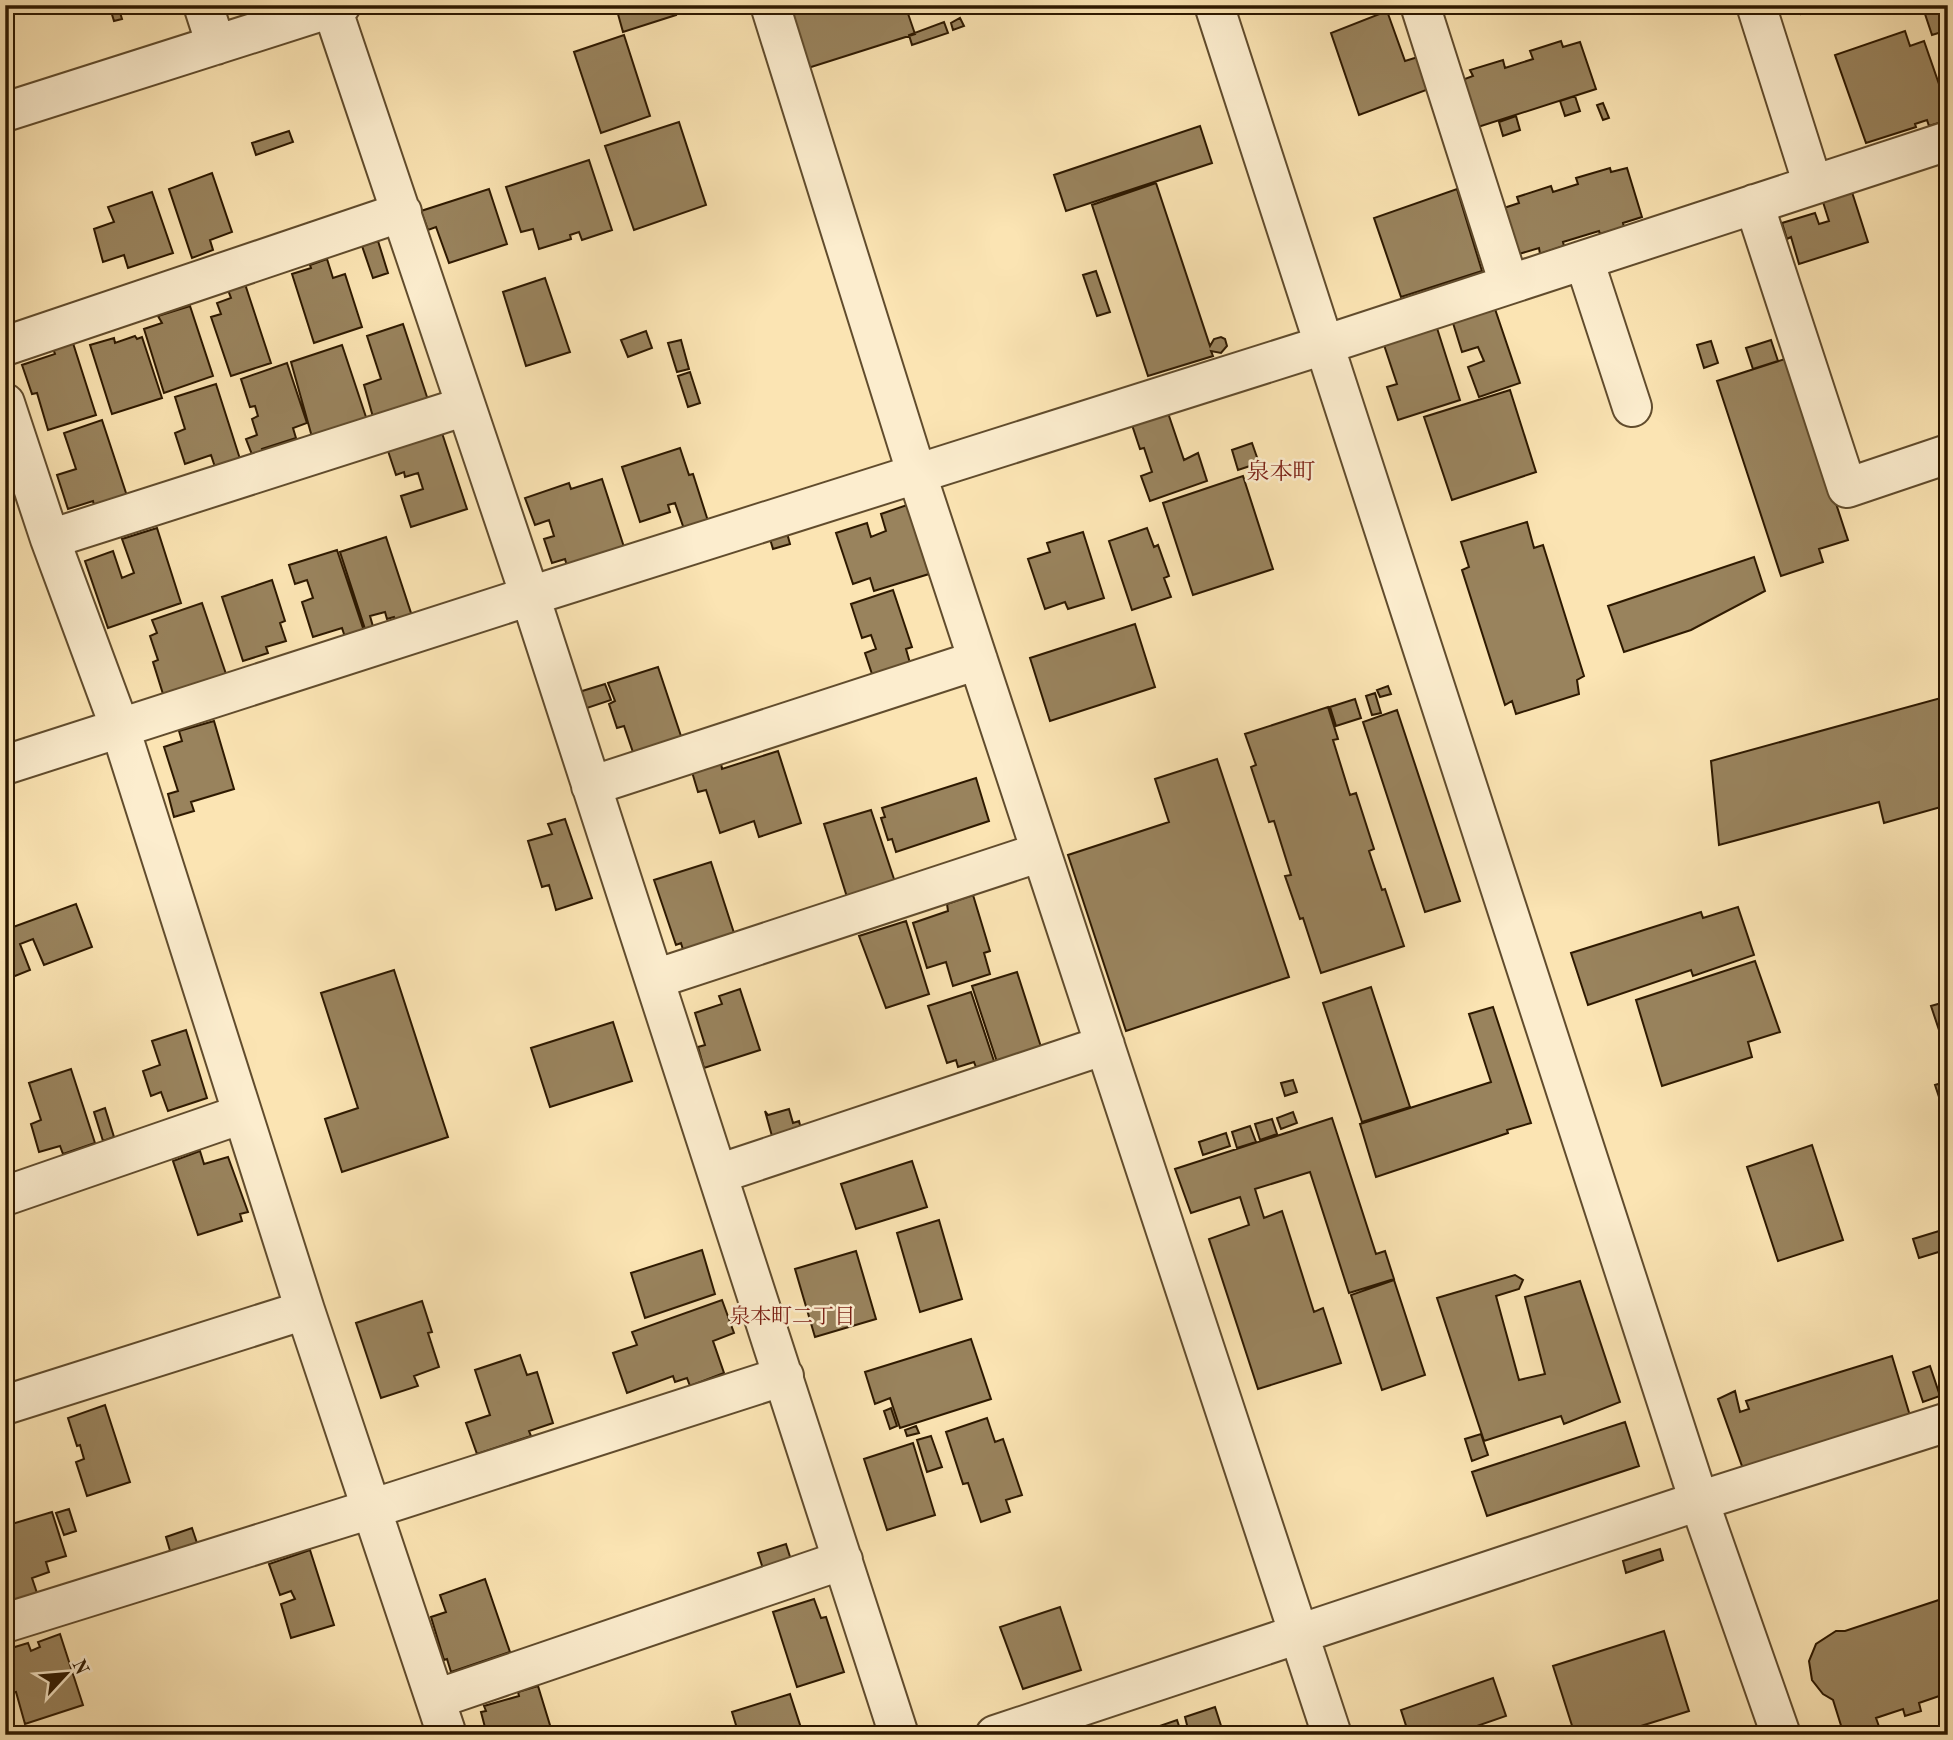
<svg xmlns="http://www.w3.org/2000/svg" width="1953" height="1740" viewBox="0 0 1953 1740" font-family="'Old Standard TT','Noto Serif JP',serif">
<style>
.building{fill:#99835d;stroke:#2e1900;stroke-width:2}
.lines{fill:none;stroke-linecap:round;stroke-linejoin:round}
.minor-casing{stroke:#614c2d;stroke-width:42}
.minor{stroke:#fcedce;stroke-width:38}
.labels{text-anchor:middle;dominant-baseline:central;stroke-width:5;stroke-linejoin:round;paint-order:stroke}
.neighbourhood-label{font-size:21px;fill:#7a1f14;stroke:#fcedce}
.quarter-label{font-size:23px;fill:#7a1f14;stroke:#fcedce}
</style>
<rect width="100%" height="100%" fill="#fbe4b3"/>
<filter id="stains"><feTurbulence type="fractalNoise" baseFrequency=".00286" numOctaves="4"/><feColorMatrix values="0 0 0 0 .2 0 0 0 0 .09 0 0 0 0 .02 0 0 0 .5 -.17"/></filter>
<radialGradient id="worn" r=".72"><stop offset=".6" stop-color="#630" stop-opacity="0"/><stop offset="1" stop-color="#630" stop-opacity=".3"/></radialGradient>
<!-- building -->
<path class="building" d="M673 5 676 15 623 32 616 7Z
M809 5H905L915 34 808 68 789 12Z
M1798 5H1829L1801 14Z
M1922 5H1948V30L1932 35Z
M118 6 122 19 114 21 110 8Z
M1387 11 1405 61 1418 57 1429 89 1359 115 1331 33Z
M960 18 964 26 953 30 951 23Z
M944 22 948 33 912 45 909 35Z
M1905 31 1910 46 1924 41 1948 110V120L1929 126 1927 120 1915 124 1916 127 1866 143 1835 55Z
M624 35 650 116 601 133 574 52Z
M1561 41 1563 47 1580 42 1596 89 1478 127 1462 80 1473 76 1470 70 1503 60 1505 68 1533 59 1530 51Z
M1575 96 1580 111 1565 116 1560 101Z
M1603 103 1609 118 1603 120 1597 105Z
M1516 116 1520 130 1503 136 1499 122Z
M679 122 706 205 634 230 605 146Z
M1200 126 1212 163 1066 211 1054 175Z
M289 131 293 142 256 155 252 143Z
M589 160 612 230 582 240 579 232 570 235 571 239 539 249 533 229 521 232 506 187Z
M1610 168 1611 172 1627 168 1642 217 1623 223 1624 227 1600 234 1599 231 1563 242 1564 246 1540 254 1539 248 1519 254 1504 208 1519 203 1517 197 1551 186 1553 192 1578 184 1576 178Z
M212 173 232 232 210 240 213 250 192 258 169 189Z
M1156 183 1210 346 1214 339 1221 337 1225 339 1227 346 1221 353 1211 351 1213 356 1148 376 1092 205Z
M489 189 507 244 449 263 436 227 428 230 421 211Z
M1457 189 1482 271 1401 297 1374 218Z
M1851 189 1868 242 1799 264 1791 237 1787 239 1782 223 1815 213 1819 224 1829 221 1822 199Z
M152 192 173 253 128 268 124 255 103 262 94 229 114 222 108 207Z
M378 241 388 273 373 278 362 246Z
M327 259 333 278 345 274 362 327 314 343 292 274 311 268 310 265Z
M1096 271 1110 312 1097 316 1083 275Z
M545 278 570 352 526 366 503 292Z
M245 284 271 363 231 376 211 317 221 314 217 303 231 298 228 290Z
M190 306 213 376 164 393 144 329 162 323 158 316Z
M1494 306 1520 383 1479 397 1468 367 1484 361 1478 347 1462 352 1452 320Z
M403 324 428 400 373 417 364 385 381 379 367 336Z
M1436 325 1460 400 1398 420 1387 387 1397 384 1383 342Z
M646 331 652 348 628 357 621 340Z
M135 336 137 339 142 337 162 398 112 414 90 345 114 338 115 343Z
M72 340 96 415 48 430 37 393 32 394 22 365 55 354 52 346Z
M681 340 689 369 677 372 668 343Z
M1771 340 1778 361 1753 369 1746 348Z
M1711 341 1718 363 1704 368 1697 345Z
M342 345 367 420 312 437 291 362Z
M1788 358 1848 540 1819 549 1823 562 1781 576 1717 381Z
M287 363 307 423 293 428 296 438 262 449 264 455 253 457 246 439 257 435 252 419 258 416 255 406 250 407 241 379Z
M690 372 700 403 688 407 678 376Z
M216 384 241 462 216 470 211 455 185 464 175 433 185 429 175 397Z
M1510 390 1536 472 1452 500 1424 417Z
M1167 410 1184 460 1198 453 1207 481 1150 501 1141 476 1152 472 1144 448 1140 449 1131 422Z
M102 420 128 499 95 509 93 501 68 509 57 475 76 469 64 433Z
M442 433 467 509 411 527 401 496 423 489 418 473 405 477 404 472 396 475 388 451Z
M1252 443 1259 463 1238 470 1232 450Z
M680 448 689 475 693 474 708 521 684 529 675 503 668 505 670 512 640 522 622 467Z
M1243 476 1273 569 1193 595 1163 503Z
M602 479 624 547 567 566 565 559 552 563 544 539 554 536 549 520 535 525 525 498 569 483 571 489Z
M907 505 929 574 874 591 870 578 853 584 836 533 867 523 871 537 886 531 881 514Z
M1527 522 1534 548 1543 545 1584 676 1577 680 1579 694 1516 714 1512 701 1505 705 1462 570 1469 567 1461 542Z
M157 528 181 603 108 628 85 561 113 551 122 578 134 573 122 539Z
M1147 528 1154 547 1158 545 1169 576 1164 578 1171 597 1132 610 1109 541Z
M1083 532 1104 598 1068 609 1065 602 1045 609 1028 559 1050 552 1047 543Z
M787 533 790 544 773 549 770 539Z
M386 537 412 616 396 622 394 617 387 619 385 612 370 616 374 630 366 632 340 552Z
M337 550 365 634 346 640 342 628 313 637 302 602 313 598 307 580 295 584 289 565Z
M1754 557 1765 591 1691 630 1624 652 1608 606Z
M272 580 285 621 280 623 286 641 266 647 268 653 243 661 222 597Z
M893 590 912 647 906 649 912 670 872 674 865 653 876 649 871 635 862 638 851 604Z
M202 603 226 674 163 694 153 662 158 660 150 636 157 633 152 620Z
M1135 624 1155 687 1050 721 1030 658Z
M658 667 683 742 635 758 624 726 617 728 609 704 615 701 608 683Z
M605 684 611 700 584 709 579 692Z
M1388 686 1391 694 1380 697 1377 690Z
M1375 693 1381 713 1372 715 1366 696Z
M1948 696V805L1884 823 1879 802 1719 845 1711 761Z
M1355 699 1361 718 1336 726 1330 707Z
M1328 707 1338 739 1333 740 1350 795 1356 793 1374 849 1369 851 1382 890 1385 889 1404 946 1321 973 1303 918 1300 919 1285 876 1291 875 1274 821 1269 822 1251 767 1256 765 1245 734Z
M1397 710 1460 901 1425 912 1363 722Z
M214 721 234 789 191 802 194 811 174 817 168 794 178 791 164 747 182 741 179 731Z
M778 751 801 823 759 837 754 821 720 833 706 790 698 792 692 772 721 763 722 769Z
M1217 759 1289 977 1126 1031 1068 855 1169 822 1155 779Z
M976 778 989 821 896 852 892 839 888 840 881 818 885 817 882 808Z
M871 810 895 882 847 897 824 824Z
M565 819 592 898 556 910 549 885 542 887 528 841 552 834 548 824Z
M711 862 735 936 684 953 681 943 676 945 654 880Z
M973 895 990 951 984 953 990 974 953 986 946 962 927 968 913 923 948 911 947 904Z
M76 904 92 947 44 965 33 939 20 944 30 970 5 980V930Z
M1738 907 1754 955 1693 976 1691 970 1588 1005 1571 953 1701 912 1703 918Z
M906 921 929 994 886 1008 859 936Z
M1755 961 1780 1032 1748 1042 1752 1057 1662 1086 1636 1000Z
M394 970 448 1137 342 1172 325 1119 358 1108 321 993Z
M1017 972 1042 1050 998 1065 972 986Z
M1371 987 1410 1107 1362 1122 1323 1003Z
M740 989 760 1050 704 1068 698 1047 705 1045 695 1013 722 1004 719 996Z
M971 992 995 1064 977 1070 974 1062 958 1067 956 1060 947 1063 928 1006Z
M1948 1001V1057L1931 1006Z
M1493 1007 1531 1123 1507 1130 1508 1133 1376 1177 1360 1124 1491 1082 1469 1014Z
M613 1022 632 1081 550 1107 531 1048Z
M186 1030 207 1098 168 1111 161 1092 151 1096 143 1071 160 1065 152 1041Z
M71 1069 95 1143 63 1154 60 1146 39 1152 31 1124 41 1120 29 1083Z
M1293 1080 1297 1092 1285 1096 1281 1083Z
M1948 1081V1114L1945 1115 1935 1085Z
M105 1108 114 1137 103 1141 94 1112Z
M789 1109 793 1123 799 1121 801 1129 772 1136 765 1111 768 1115Z
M1293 1112 1297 1123 1281 1129 1277 1118Z
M1332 1118 1376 1254 1385 1251 1394 1279 1349 1293 1310 1172 1255 1189 1264 1218 1282 1211 1314 1312 1323 1308 1341 1363 1258 1389 1209 1239 1249 1225 1240 1197 1191 1213 1175 1169Z
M1272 1119 1277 1134 1260 1140 1255 1124Z
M1250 1126 1256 1142 1237 1148 1232 1132Z
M1226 1133 1230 1146 1203 1155 1199 1142Z
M1812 1145 1843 1240 1778 1261 1747 1167Z
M200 1151 204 1164 228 1157 248 1212 240 1214 242 1221 198 1235 173 1161Z
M912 1161 927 1207 856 1229 841 1184Z
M939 1220 962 1299 920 1312 897 1233Z
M1939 1231 1945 1250 1919 1258 1913 1239Z
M702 1250 715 1294 645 1318 631 1273Z
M856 1251 876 1319 815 1337 795 1269Z
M1515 1275 1523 1280 1519 1289 1496 1296 1519 1380 1545 1374 1525 1297 1580 1281 1620 1402 1564 1424 1561 1416 1484 1441 1437 1298Z
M1394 1280 1425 1375 1382 1390 1351 1295Z
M722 1300 734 1333 713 1341 724 1373 690 1386 687 1378 675 1382 673 1376 627 1393 613 1353 637 1345 632 1332Z
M422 1301 432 1332 428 1333 439 1367 414 1376 418 1386 381 1398 356 1323Z
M971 1339 991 1399 900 1428 890 1398 875 1404 865 1372Z
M520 1355 527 1375 537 1372 553 1423 529 1431 531 1436 477 1454 466 1423 490 1415 475 1370Z
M1892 1356 1911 1419 1763 1469 1742 1466 1718 1399 1735 1391 1740 1412 1749 1409 1746 1401Z
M1930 1366 1940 1396 1923 1402 1913 1372Z
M105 1405 130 1482 87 1496 76 1462 84 1459 80 1445 77 1446 68 1418Z
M891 1408 897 1426 890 1429 884 1411Z
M987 1418 995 1442 1003 1439 1022 1495 1006 1500 1010 1512 981 1522 968 1483 963 1484 946 1432Z
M1625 1422 1639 1466 1487 1516 1472 1472Z
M916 1426 919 1433 907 1436 905 1430Z
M1481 1434 1488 1455 1472 1461 1465 1439Z
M931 1436 942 1467 927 1472 917 1440Z
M913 1443 935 1515 887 1530 864 1459Z
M69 1509 76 1531 64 1535 56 1513Z
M52 1512 66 1556 46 1562 49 1572 32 1578 37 1593 10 1602 5 1589V1526Z
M192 1528 198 1546 171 1554 166 1537Z
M786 1544 792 1563 764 1572 758 1553Z
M1660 1549 1663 1560 1626 1573 1623 1561Z
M310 1550 334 1625 291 1638 281 1604 295 1599 291 1591 280 1595 269 1564Z
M485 1579 510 1652 451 1672 447 1659 444 1660 431 1617 446 1612 440 1595Z
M1948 1597V1693L1919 1703 1921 1711 1905 1716 1903 1709 1876 1718 1882 1735H1844L1833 1700 1823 1694 1812 1680 1809 1661 1816 1644 1836 1631H1845Z
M814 1599 821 1618 826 1617 844 1672 797 1687 773 1612Z
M1060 1607 1081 1670 1023 1689 1000 1627Z
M1664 1631 1689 1711 1612 1735H1575L1553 1666Z
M60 1634 83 1705 25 1724 16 1692 11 1693 5 1677V1663L8 1662 5 1650 28 1643 31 1651 40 1647 38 1642Z
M1493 1678 1506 1716 1451 1735H1409L1401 1710Z
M538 1686 553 1735H487L481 1712 486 1711 484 1706 519 1696 518 1692Z
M790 1694 803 1734 814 1731 815 1735H739L732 1712Z
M1215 1707 1224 1735H1143L1142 1732 1177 1720 1180 1729 1187 1725 1185 1717Z"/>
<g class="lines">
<defs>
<path id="minor" d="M203 5 216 45
M331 5 530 596 899 1735
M770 5 917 475 1332 1735
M1214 5 1699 1501 1781 1735
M1420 5 1509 284
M1756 5 1813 185
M5 112 341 5
M1754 204 1847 488 1948 454
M1584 260 1632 407
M5 346 402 212
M5 403 50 539 120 728 305 1310 447 1735
M50 539 466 406
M5 765 530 596 1324 345 1948 141
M591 786 978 660
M655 979 1041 852
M718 1174 1105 1045
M5 1196 242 1114
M5 1405 305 1310
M5 1623 371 1509 784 1376
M436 1699 843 1560
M995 1735 1699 1501 1948 1422"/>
</defs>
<!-- minor casing -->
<use href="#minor" class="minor-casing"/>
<!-- minor -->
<use href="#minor" class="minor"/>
</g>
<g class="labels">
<!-- neighbourhood labels -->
<g class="neighbourhood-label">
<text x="792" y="1317">泉本町二丁目</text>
</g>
<!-- quarter labels -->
<g class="quarter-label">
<text x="1281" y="472">泉本町</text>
</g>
</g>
<!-- margin -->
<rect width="1953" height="1740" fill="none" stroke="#fbe4b3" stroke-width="28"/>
<rect x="7" y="7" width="1939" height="1726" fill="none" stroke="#2e1900" stroke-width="3.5"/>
<rect x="14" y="14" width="1925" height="1712" fill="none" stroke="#2e1900" stroke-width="2"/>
<!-- north arrow -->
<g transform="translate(66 1674) rotate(64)" stroke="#fcedce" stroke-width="5" paint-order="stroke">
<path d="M0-5L12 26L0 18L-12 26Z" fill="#2e1900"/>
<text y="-10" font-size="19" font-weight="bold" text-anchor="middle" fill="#2e1900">N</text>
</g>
<rect width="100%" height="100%" filter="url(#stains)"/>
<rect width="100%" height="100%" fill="url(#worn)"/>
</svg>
